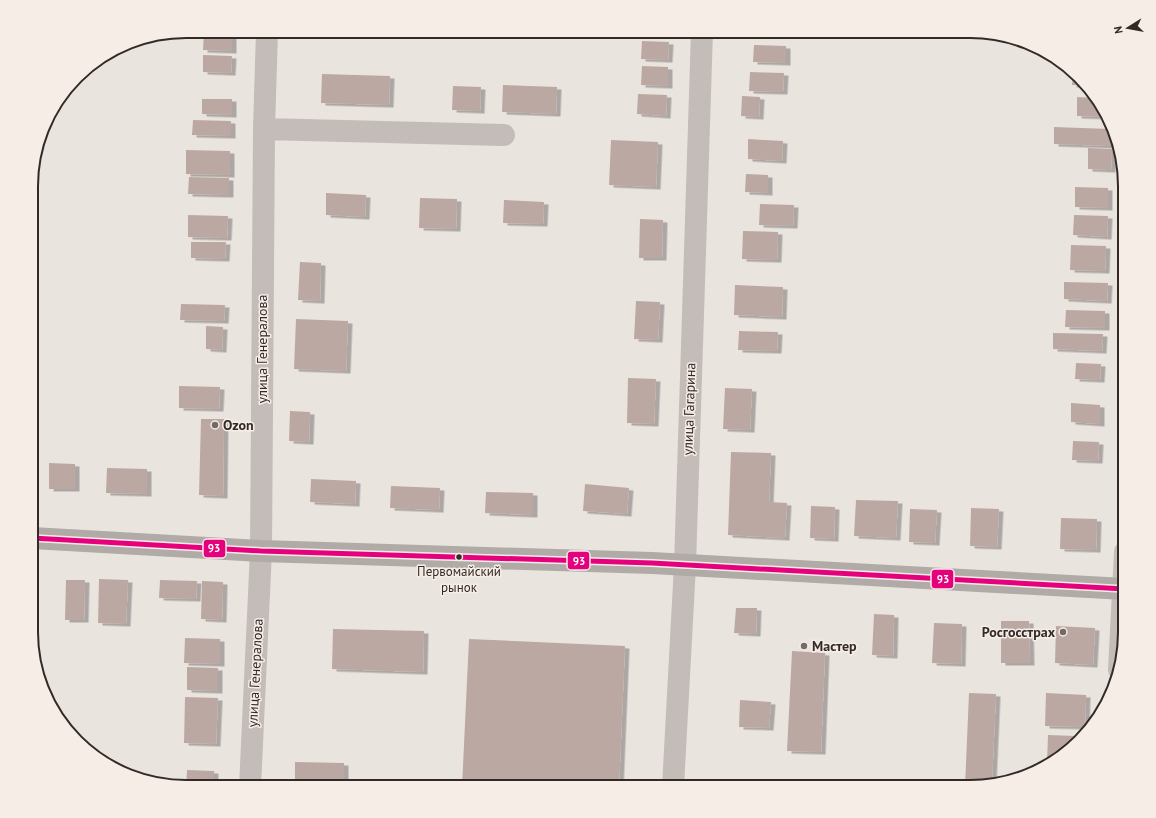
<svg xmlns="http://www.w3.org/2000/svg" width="1156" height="818" viewBox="0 0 1156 818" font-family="'PT Sans',sans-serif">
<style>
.building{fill:#bca8a3;filter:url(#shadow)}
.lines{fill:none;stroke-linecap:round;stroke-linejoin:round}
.minor{stroke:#c3bcb8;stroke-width:22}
.major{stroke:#b1aba8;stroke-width:22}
.bus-1-casing{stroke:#f7ede7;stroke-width:8}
.bus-1{stroke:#e5007d;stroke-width:5}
.poi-dot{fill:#736b68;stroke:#f7ede7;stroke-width:1.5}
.bus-dot{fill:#332a28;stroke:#f7ede7;stroke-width:1.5}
.labels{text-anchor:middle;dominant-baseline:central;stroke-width:3;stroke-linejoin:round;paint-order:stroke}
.bus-label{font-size:13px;fill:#332a28;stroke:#f7ede7}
.street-label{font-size:14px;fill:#332a28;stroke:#f7ede7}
.poi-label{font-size:14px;font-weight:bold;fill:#332a28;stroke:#f7ede7;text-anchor:start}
.rim{fill:none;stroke:#332a28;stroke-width:2}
.line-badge{stroke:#f7ede7;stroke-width:1.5}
.badge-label{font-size:11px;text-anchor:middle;font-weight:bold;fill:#fff}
</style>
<defs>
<filter id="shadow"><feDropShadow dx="4.5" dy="2.5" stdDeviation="0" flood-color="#0004"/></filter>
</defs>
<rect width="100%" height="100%" fill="#eae4df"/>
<!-- building -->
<path class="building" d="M204 31H232V51L203 50Z
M642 41 669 42 668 60 641 59Z
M754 45 786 46V63L753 62Z
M203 55 232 56 231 73 203 72Z
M642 66 668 67V86L641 85Z
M750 72 784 73 783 92 749 91Z
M1073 73 1083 85H1072Z
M322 74 390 76 389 105 321 103Z
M503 85 557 87 556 114 502 112Z
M453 86 481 87 480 111 452 110Z
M638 94 667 95 666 116 637 114Z
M742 96 760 97 759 117 741 116Z
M1077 97 1095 98 1104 109 1107 117 1077 116Z
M202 99H232V115L202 114Z
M193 120 231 121V136L192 135Z
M1054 127 1110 129V146L1054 144Z
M748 139 783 141 782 161 748 159Z
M611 140 658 142 656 187 609 185Z
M1088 148 1112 149 1111 170 1088 169Z
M186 150 230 151V175L186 174Z
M746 174 768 175V193L745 192Z
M189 177 229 178V195L188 194Z
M1075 187 1108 188V208L1075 207Z
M326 193 366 195 365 217 326 215Z
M420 198 457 199 456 229 419 228Z
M504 200 544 202 543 224 503 223Z
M760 204 794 205 793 226 759 225Z
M188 215 228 216 227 238 188 237Z
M1074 215 1108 216 1107 237 1073 235Z
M640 219 663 220 662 258H639Z
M743 231 778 232 777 260 742 259Z
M191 242H226L225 259 191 258Z
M1071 245 1106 246 1105 271 1070 270Z
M300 262 321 263 320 301 298 300Z
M1064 282 1108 283 1107 301 1064 299Z
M735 285 783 287 782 317 734 315Z
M636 301 660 302 658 340 634 339Z
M181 304 225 305 224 321 180 320Z
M1066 310 1105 311V328L1065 327Z
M296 319 348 321 346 371 294 369Z
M206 326 223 327 222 350 206 349Z
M739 331 778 332 777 351 738 350Z
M1053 333 1103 334 1102 351 1053 349Z
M1076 363 1101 364 1100 380 1075 379Z
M628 378 656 379 654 424 627 423Z
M179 386 220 387 219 409 179 408Z
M725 388 752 389 750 430 723 429Z
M1071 403 1100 405V424L1071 422Z
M290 411 310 412 309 442 289 441Z
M201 419H224L223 496 199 495Z
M1073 441 1099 442 1098 461 1072 460Z
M731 452 771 453 769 502 787 503 785 538 728 535Z
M49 463 75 464V489H49Z
M107 468 147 469V494L106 493Z
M311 479 356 481 355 504 310 502Z
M585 484 629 488 627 514 583 511Z
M391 486 440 488 439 510 390 508Z
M486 492 533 493V515L485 513Z
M856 500 898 501 896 538 854 536Z
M811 506 835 507 834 539 810 538Z
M971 508 999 509 997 547 970 546Z
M910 509 937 510 935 543 909 542Z
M1061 518 1097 519 1096 550 1060 549Z
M99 579 128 580 126 624 98 623Z
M66 580H85L84 620H65Z
M160 580 197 581 196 599 159 598Z
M202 581 223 582 222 620 201 619Z
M736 608H757L756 634 734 633Z
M874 614 894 615 893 656 872 655Z
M1001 621H1029L1030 663H1001Z
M934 623 962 624 961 664 932 663Z
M1056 626 1095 628 1093 665 1055 663Z
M333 629 424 631 423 672 332 669Z
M185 638 220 639V664L184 663Z
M469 639 625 646 619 787H588L506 783V787H462Z
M792 651 825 653 821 752 787 751Z
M187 667 218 668V691L187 690Z
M969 693 996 694 992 782 965 787Z
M1046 693 1086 695 1085 727 1045 726Z
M185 697 218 698 216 744 184 743Z
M740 700 771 702 769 728 739 727Z
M1048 735 1076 736V740L1047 763Z
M295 762 344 763V787H295Z
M187 770 214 771V787H186Z"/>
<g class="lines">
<!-- minor -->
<path class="minor" d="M264 129 504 135
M1119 670 1125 552
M250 787 261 551 264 129 267 31
M673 787 685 565 702 31"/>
<!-- major -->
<path class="major" d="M32 538 261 551 652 563 1125 589"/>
<defs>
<path id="bus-1" d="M32 538 261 551 652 563 1125 589"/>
</defs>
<!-- bus-1 casing -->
<use href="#bus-1" class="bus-1-casing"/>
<!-- bus-1 -->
<use href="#bus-1" class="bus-1"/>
</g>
<!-- markers -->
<g class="poi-dot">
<circle cx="215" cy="425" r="4"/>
<circle cx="1063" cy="632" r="4"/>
<circle cx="804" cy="646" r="4"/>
</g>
<circle class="bus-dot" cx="459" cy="557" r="3.5"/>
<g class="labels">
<!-- bus labels -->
<g class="bus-label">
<text x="459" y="571">Первомайский<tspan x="459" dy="16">рынок</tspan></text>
</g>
<!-- street labels -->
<g class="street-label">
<text transform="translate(262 349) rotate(-90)">улица Генералова</text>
<text transform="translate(689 409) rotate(-88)">улица Гагарина</text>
<text transform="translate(255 673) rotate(-87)">улица Генералова</text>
</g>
<!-- poi labels -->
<g class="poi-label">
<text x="223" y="425">Ozon</text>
<text x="1055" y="632" text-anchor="end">Росгосстрах</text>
<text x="812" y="646">Мастер</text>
</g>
</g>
<!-- crop -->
<path d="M0 0H1156V818H0ZM186 38H970A148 148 0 0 1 1118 186V632A148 148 0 0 1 970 780H186A148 148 0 0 1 38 632V186A148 148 0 0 1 186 38Z" fill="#f7ede7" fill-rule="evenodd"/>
<path class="rim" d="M186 38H970A148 148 0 0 1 1118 186V632A148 148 0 0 1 970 780H186A148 148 0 0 1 38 632V186A148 148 0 0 1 186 38Z"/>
<g class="line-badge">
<rect x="203" y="539" width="23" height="19" rx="4" fill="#e5007d"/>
<rect x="567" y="551" width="23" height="19" rx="4" fill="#e5007d"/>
<rect x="931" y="569" width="23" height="20" rx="4" fill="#e5007d"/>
</g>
<g class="badge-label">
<text x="214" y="552">93</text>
<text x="579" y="565">93</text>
<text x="943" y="583">93</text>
</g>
<!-- north arrow -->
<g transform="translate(1128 28) rotate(259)" stroke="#f7ede7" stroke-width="3" paint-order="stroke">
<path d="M0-3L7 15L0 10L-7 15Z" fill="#332a28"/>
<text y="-6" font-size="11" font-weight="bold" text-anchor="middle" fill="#332a28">N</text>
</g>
</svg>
